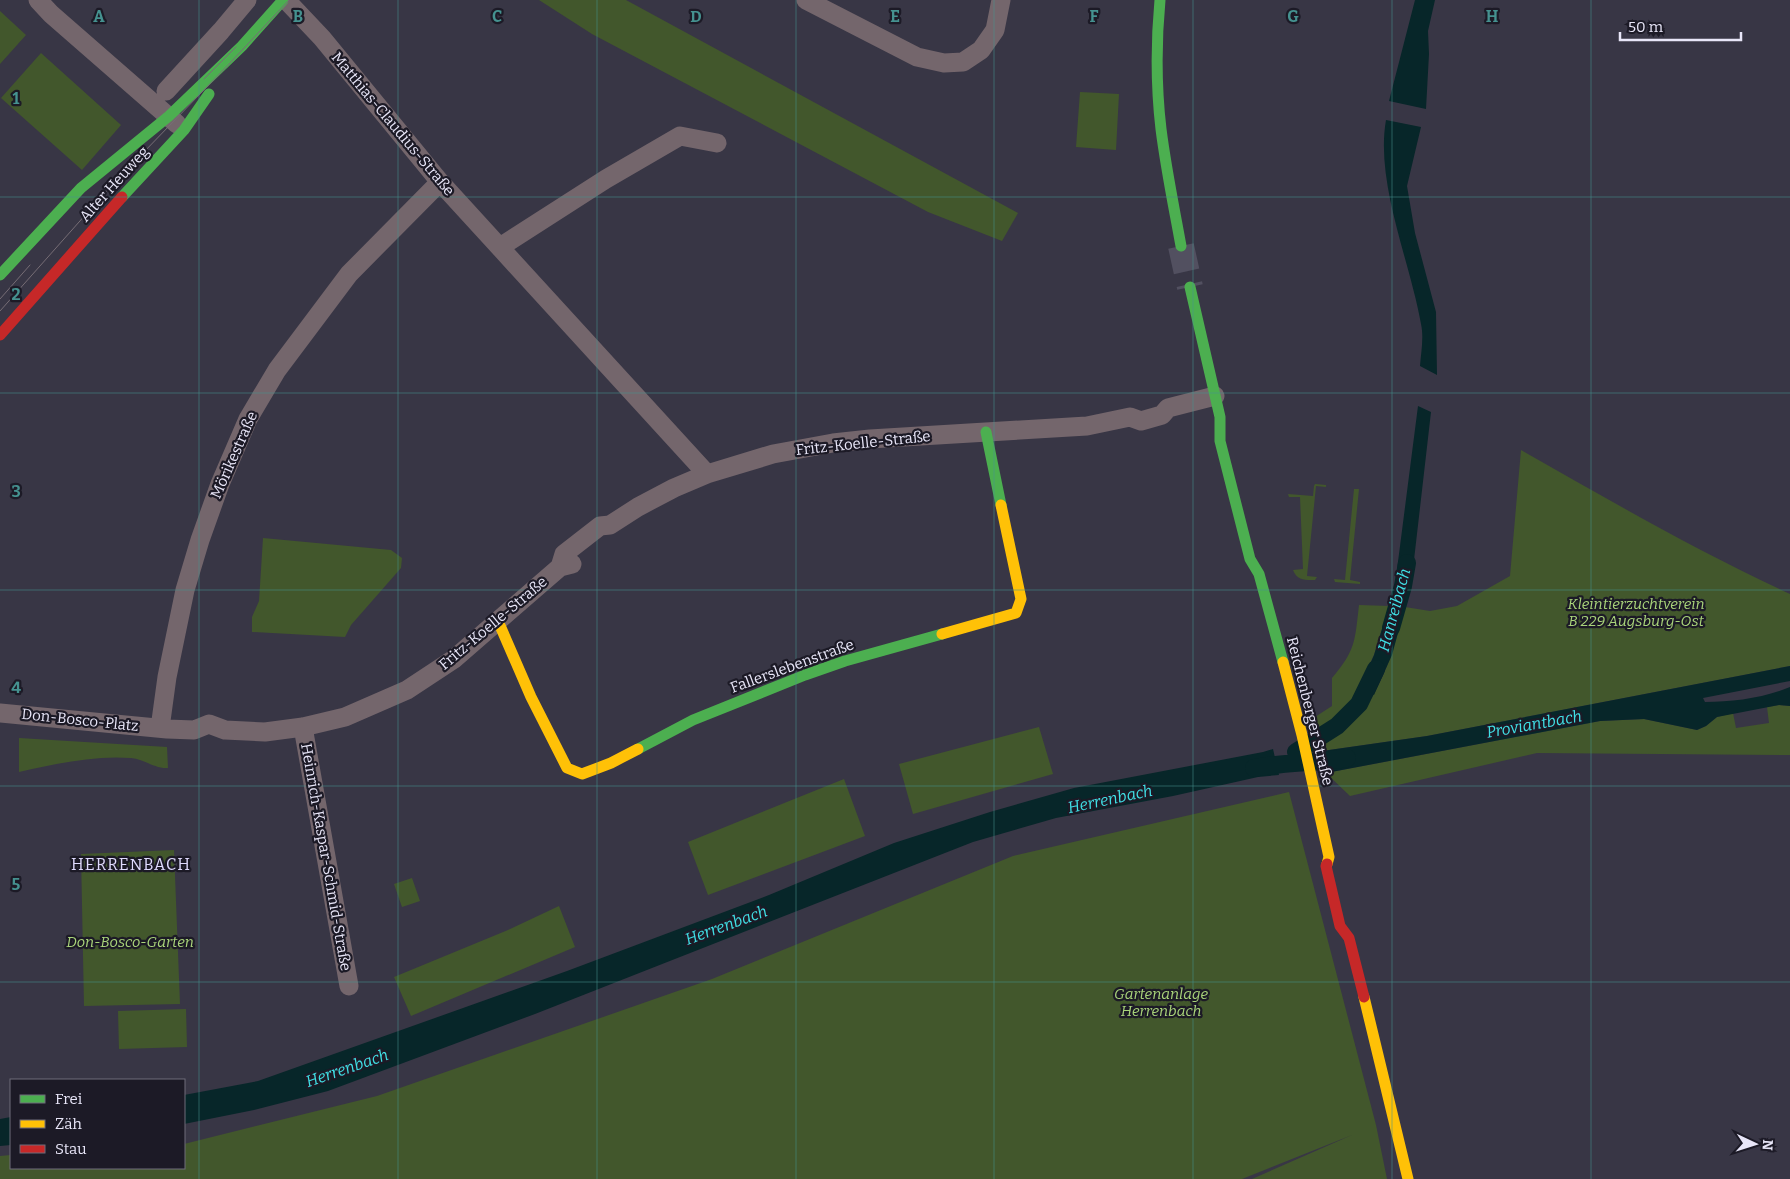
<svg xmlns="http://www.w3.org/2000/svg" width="1790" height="1179" viewBox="0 0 1790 1179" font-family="Bitter,serif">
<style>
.green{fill:#42572c}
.water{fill:#072629}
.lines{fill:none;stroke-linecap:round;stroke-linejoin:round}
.canal{stroke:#072629;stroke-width:18}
.secondary-tunnel{stroke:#525060;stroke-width:26;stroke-dasharray:26 13;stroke-linecap:butt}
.street{stroke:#74666c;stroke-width:19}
.fast{stroke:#4caf50;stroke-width:11}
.slow{stroke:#ffc107;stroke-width:11}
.jam{stroke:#c62828;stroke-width:11}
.tram{stroke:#766d75;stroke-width:1}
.grid{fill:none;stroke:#459290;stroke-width:1;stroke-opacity:0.55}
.labels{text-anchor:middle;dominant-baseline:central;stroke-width:4.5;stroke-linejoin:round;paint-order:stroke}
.street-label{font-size:15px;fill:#e8e6f8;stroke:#1c1a26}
.park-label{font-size:15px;font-style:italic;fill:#a9d47a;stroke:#1c1a26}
.water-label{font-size:16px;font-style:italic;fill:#40e0e6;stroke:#1c1a26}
.neighbourhood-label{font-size:16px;letter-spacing:1px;fill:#e0dbfe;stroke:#1c1a26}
.grid-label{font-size:16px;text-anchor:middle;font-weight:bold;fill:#459290;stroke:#1c1a26;stroke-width:4.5;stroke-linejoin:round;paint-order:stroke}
</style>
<rect width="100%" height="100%" fill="#383645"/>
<!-- green -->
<path class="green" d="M539 0H626L1018 213 1002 241 928 212 592 34Z
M0 11 26 35 0 64Z
M41 53 121 125 82 170 1 98Z
M1080 92 1119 94 1116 150 1076 147Z
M1521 450C1609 500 1697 551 1790 594V666L1427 736 1322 751 1320 744C1327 741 1334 738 1340 733 1380 703 1393 652 1405 607L1430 611 1457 606 1510 576Z
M1315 484 1326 485V487L1316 486 1307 576 1317 577 1315 580C1306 580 1297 581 1293 570L1303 569 1300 497H1289L1288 494 1313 496 1314 486Z
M1354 489H1359L1350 580 1360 582V584L1335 582 1334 579 1345 580Z
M263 538 391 550 402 558 401 568 351 625 345 637 252 632V617L259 601Z
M1359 605 1389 606 1374 655 1352 701 1337 716 1317 731 1315 717 1332 706V678C1356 650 1355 640 1359 605Z
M1779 705 1790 706V755L1537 753 1350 796 1326 773 1600 721 1644 719 1697 730 1706 726 1717 717 1733 713 1736 728 1769 723 1767 707Z
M1039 727 1053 774 913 814 899 764Z
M19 738 167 747 168 768C155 769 144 759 131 758 94 755 55 764 19 772Z
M844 779 865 836 708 895 688 842Z
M1289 792 1376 1125 1387 1179H1252L1352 1135 1242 1179H0V1156L11 1155V1168H184V1144L377 1096 712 979 1013 856Z
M174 850 180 1004 84 1006 81 854Z
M412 878 420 901 402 907 394 884Z
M559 906 575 947 411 1016 394 977 508 930Z
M186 1009 187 1047 119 1049 118 1011Z"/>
<!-- water -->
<path class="water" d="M1415 0H1435L1428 31 1429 54 1426 109 1389 101Z
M1386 120 1421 127 1407 186 1415 233 1436 312 1437 375 1420 366C1421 353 1424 337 1421 324 1410 261 1375 183 1386 120Z
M1418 406 1431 412 1411 586 1395 585Z
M1389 606 1405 607 1392 655 1374 695 1360 687 1374 655Z
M1790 666V681L1703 698 1705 702C1733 702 1764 698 1790 687V706L1779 705 1717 717 1706 726 1697 730 1644 719 1600 721 1326 773 1322 751 1427 736Z
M1352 701 1366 708 1340 733 1320 744 1317 731 1337 716Z
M1273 749 1279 775 1258 777 1173 796 1056 818 973 842 535 1014 328 1091 254 1110 184 1124V1095L258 1081 567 971 769 895 894 843 990 812 1074 788 1263 752Z
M11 1117V1145L0 1146V1119Z"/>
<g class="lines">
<!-- canal -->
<path class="canal" d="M1391 628 1403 586 1407 563
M1296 752 1337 726 1359 704 1376 669
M1254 768C1284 762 1316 763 1347 758"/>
<!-- secondary-tunnel -->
<path class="secondary-tunnel" d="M1181 246 1190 287"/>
<!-- street -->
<path class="street" d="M38 0 51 14 177 124
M286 0 322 38 440 182 707 474
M806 0 917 57 944 63 963 62 981 50 995 30 1001 0
M166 91 221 31 247 0
M500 247 606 179 680 136 717 143
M560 567 564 554 600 526 610 525 638 507 674 488 707 474 773 454 833 443 870 439 1087 426 1130 417 1141 421 1162 415 1168 408 1215 396
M0 713 167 729 194 730 209 724 225 730 265 732 303 727 345 717 407 690 454 659 560 567 572 564
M303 727 349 986
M160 728 167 677 185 590 200 540 220 484 248 419 277 370 349 274 440 182"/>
<!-- fast -->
<path class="fast" d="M1160 0C1156 43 1156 86 1161 129 1166 169 1174 207 1181 246
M122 197 184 130 209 94
M0 275 81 188 169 116 242 46 283 0
M1190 287 1220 417V441L1250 559 1259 574 1283 662
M986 432 1001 505
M638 749 693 720 805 675 845 661 942 634"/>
<!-- slow -->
<path class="slow" d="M498 621 531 697 567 768 582 774 611 763 638 749
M942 634 1016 613 1021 599 1001 505
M1283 662 1302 735 1329 857 1327 864
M1364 997 1408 1179"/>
<!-- jam -->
<path class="jam" d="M0 335 122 197
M1327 864 1326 866 1340 926 1349 938 1364 997"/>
<!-- tram -->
<path class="tram" d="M204 79 236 47
M0 299 30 265
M0 311 111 186 230 63 289 0"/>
</g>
<!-- grid -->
<path class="grid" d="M199 0V1179M398 0V1179M597 0V1179M796 0V1179M994 0V1179M1193 0V1179M1392 0V1179M1591 0V1179M0 197H1790M0 393H1790M0 590H1790M0 786H1790M0 982H1790"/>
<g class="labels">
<!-- street labels -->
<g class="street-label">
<text transform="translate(393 124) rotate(50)">Matthias-Claudius-Straße</text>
<text transform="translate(114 184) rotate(-48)">Alter Heuweg</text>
<text transform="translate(863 443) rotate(-6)">Fritz-Koelle-Straße</text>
<text transform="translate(234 455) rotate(-66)">Mörikestraße</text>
<text transform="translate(493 623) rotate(-40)">Fritz-Koelle-Straße</text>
<text transform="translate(792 666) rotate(-20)">Fallerslebenstraße</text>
<text transform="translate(1310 711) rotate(76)">Reichenberger Straße</text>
<text transform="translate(80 720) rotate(6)">Don-Bosco-Platz</text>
<text transform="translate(326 857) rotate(80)">Heinrich-Kaspar-Schmid-Straße</text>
</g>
<!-- park labels -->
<g class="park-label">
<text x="1636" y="604">Kleintierzuchtverein<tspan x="1636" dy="17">B 229 Augsburg-Ost</tspan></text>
<text x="130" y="942">Don-Bosco-Garten</text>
<text x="1161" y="994">Gartenanlage<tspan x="1161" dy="17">Herrenbach</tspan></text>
</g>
<!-- water labels -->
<g class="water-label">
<text transform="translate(1394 610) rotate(-75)">Hanreibach</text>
<text transform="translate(1534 724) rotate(-10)">Proviantbach</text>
<text transform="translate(1110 799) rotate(-12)">Herrenbach</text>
<text transform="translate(726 925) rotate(-20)">Herrenbach</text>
<text transform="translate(347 1068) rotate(-19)">Herrenbach</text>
</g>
<!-- neighbourhood labels -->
<g class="neighbourhood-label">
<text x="131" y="864">HERRENBACH</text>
</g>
</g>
<g class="grid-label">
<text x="99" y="22">A</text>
<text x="298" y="22">B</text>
<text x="497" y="22">C</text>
<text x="696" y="22">D</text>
<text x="895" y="22">E</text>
<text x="1094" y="22">F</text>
<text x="1293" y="22">G</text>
<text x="1492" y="22">H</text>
<text x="16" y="104">1</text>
<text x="16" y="300">2</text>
<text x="16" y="497">3</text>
<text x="16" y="693">4</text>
<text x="16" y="890">5</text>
</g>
<!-- legend -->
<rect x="10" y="1079" width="175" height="90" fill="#1c1a26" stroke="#6e6c7a"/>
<rect x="20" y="1095" width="25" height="8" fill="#4caf50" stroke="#6e6c7a"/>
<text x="55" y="1104" font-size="15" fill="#e8e6f8">Frei</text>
<rect x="20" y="1120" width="25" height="8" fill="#ffc107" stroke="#6e6c7a"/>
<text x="55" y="1129" font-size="15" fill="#e8e6f8">Zäh</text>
<rect x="20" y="1145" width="25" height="8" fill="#c62828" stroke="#6e6c7a"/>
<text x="55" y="1154" font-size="15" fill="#e8e6f8">Stau</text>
<!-- north arrow -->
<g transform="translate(1755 1144) rotate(94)" stroke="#1c1a26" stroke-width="4" paint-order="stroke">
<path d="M0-4L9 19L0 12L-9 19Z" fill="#e8e6f8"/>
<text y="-8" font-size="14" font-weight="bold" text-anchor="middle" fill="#e8e6f8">N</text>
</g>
<!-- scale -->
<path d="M1620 32v8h121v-8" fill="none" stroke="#e8e6f8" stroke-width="2.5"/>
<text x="1628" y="32" font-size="15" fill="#e8e6f8" stroke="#1c1a26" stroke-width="4" paint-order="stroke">50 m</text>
</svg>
